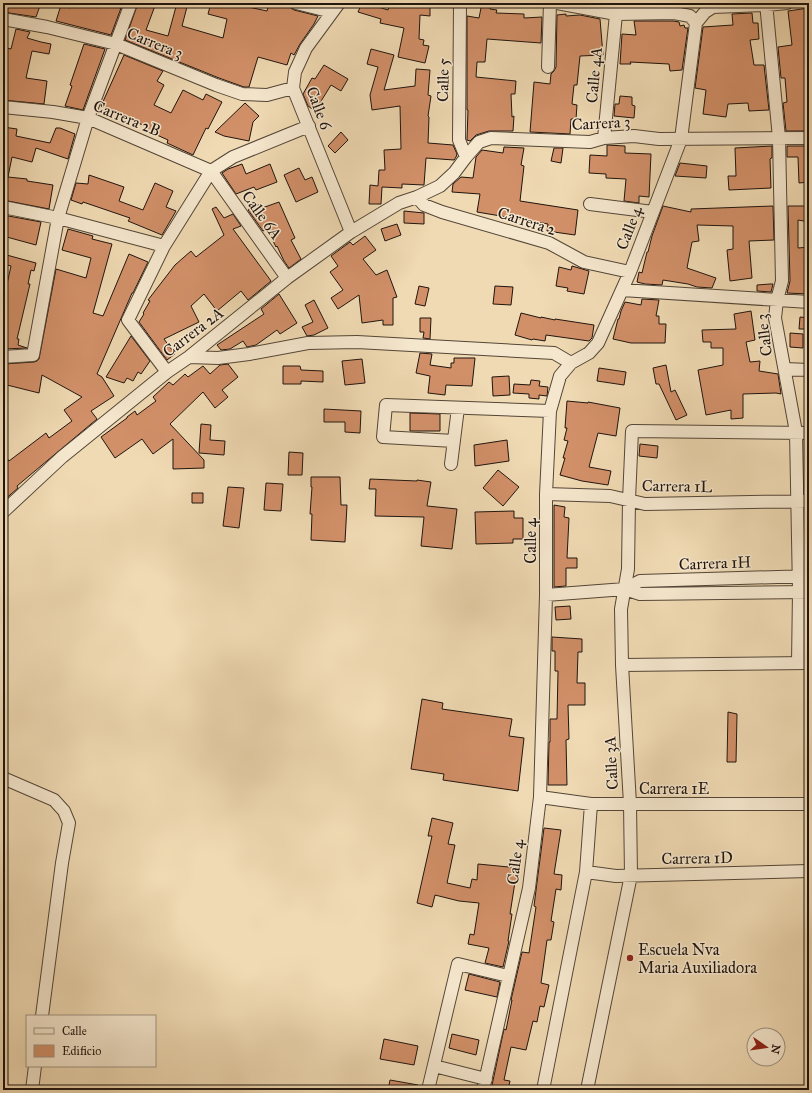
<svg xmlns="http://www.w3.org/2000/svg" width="812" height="1093" viewBox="0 0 812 1093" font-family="'IM FELL Great Primer',serif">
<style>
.building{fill:#d29069;stroke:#1f140e}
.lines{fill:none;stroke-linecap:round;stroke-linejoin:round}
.minor-casing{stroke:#534637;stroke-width:14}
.minor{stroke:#f5e7ce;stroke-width:12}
.poi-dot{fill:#8f2418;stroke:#f5e7ce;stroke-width:1.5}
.labels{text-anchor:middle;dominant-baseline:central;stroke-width:3;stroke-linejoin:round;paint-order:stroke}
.street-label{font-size:16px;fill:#1f140e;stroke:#f5e7ce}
.poi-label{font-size:16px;fill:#1f140e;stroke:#f5e7ce;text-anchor:start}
</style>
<rect width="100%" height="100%" fill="#f0dab3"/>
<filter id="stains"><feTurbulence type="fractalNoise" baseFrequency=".005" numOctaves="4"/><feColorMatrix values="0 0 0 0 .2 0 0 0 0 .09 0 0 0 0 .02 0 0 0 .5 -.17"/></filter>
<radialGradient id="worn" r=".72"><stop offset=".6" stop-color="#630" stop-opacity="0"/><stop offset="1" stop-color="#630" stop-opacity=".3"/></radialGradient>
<!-- building -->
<path class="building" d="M3 3H41L36 17 3 12Z
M72 3H103L121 8 111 35 56 21 61 5 70 8Z
M138 3H156L146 30 168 36 177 3H188L182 26 223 38 227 19 208 14 211 3H245L244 6 267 11 269 3H289L291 8 294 10 318 16 314 24 300 44 294 55 291 53 287 65 258 57 249 87H244L219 78 125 40Z
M362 3H366L388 10 390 3H430V16L420 15 419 39 424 40 423 45 429 46 425 63 398 57 404 28 380 23 381 19 358 12Z
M482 3H492L490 9 497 10 496 13 524 14V18L542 17 541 43 487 39 485 62H477L476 77 516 81 515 94H511L512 117 514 116 513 131H489L476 135 470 141 467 140V139L468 110H467V16L479 18Z
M619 3H656V6H619Z
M809 8V131H786L783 103 787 102 785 78H781L778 47 792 45 788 11Z
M752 13 753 23H758L759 39 750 40 754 65H764L769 110 749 111 748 103 728 104 726 117 703 114 706 90 695 88 703 27 733 25 732 14Z
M566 14V16L580 15 600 19 603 55 580 56 577 85H574L572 104 577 105 576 119H571L570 134 530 132 534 82 550 84 551 74 554 71 556 67 557 15Z
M634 21H673L679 22 680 26 684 25 685 28H688L682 70 670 71 669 64 630 62 631 64H620L622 34 636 35Z
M16 29 30 32 27 38 41 42 51 44 49 54 32 51 26 78 47 81 44 104 3 100V47L11 49Z
M84 44 105 49 83 110 65 106 72 86 70 85Z
M371 49 394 55 384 90 415 86 416 69 430 70 428 95 431 96 428 116 429 117 428 143 453 145 457 154 456 157 454 160 426 158 424 185 402 184V188L382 187 381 204H369L370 185 378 186 379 170H385L384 150 401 149 400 106 372 110 370 95 378 67 367 64Z
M124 55 163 71 157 81 164 85 154 105 171 113 183 90 203 100 206 94 222 102 208 129 206 128 193 155 167 143 168 140 146 130 147 127 101 106Z
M324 65 348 79 341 91 331 85 315 111 308 106 303 94 312 78 315 79Z
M620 96 632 97V105L635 106 634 118 614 116 615 104H619Z
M245 103 259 116 253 122 249 141 224 136 215 132Z
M3 127 17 129 16 136 50 143 56 128H60L75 134 68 159 36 148 32 162 12 157 8 177 27 179V181L53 185 49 209 3 200Z
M341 132 348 140 335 153 328 146Z
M607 145 625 146V153L651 154 649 197 639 196V203L624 201 626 179 606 178V174L589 173 590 155 607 156Z
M772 146V158H771L770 159 771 188 729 190 728 176H736L735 148Z
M787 146H809V182L799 183 798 157H787Z
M504 147 524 148 521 165 524 166 520 201 578 210 575 235 547 231 548 224 477 212 480 194 452 192 453 184 461 177 473 178 476 157 482 150 503 153Z
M554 148H563L561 163 551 161Z
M680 163 707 166 706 178 675 176Z
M242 164 246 174 270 164 277 182 256 190 254 187 236 194 222 173 228 169Z
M299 168 305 180 312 177 318 192 296 202 284 175Z
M89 175 124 187 119 201 143 210 155 183 173 191 166 207 176 211 162 235 128 221 130 218 83 202 82 204 71 200 76 183 88 184Z
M279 202 295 238 291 240 301 259 289 268 284 261 277 246 276 247 267 229 263 231 248 210 260 204 262 208Z
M663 206 691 212V209L773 206 774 240 749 241 752 278 730 281 727 250 733 249V226L697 225 699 241 692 242 687 268 716 278 712 288 697 287 688 284 663 280 662 285 645 284 637 282 639 272 642 273 647 252H648L652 236Z
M788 206H803L809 207V222L798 220V248L809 247V294L787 293 790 281Z
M216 207 224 218 233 214 241 226 233 229 271 281 248 300 241 291 217 311 204 294 191 306 199 322 164 339 175 354 167 360 139 322 144 314 143 313 150 301 148 300 175 265 191 251 196 257 224 235 212 209Z
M404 211 424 213V224L404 223Z
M3 215 41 222 36 245 3 236 6 226 3 225Z
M397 224 401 235 385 241 381 229Z
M68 229 93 236 92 239 112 244 93 313 103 316 129 254 148 262 133 293H132L97 374 102 377 114 396 91 411 97 419 17 486 18 488 3 501V453L9 461 46 433 49 438 72 421 64 410 82 397 42 375 39 393 3 384V364L34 362 37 361 39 359 56 269 86 278 91 258 62 250Z
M365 236 376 250 363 259 376 275 387 270 397 297 393 298V325H383V320L362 323 359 295 338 309 331 298 343 290 330 272 338 266 331 256 350 242 353 245Z
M3 254 36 263 34 271 31 270 28 284H30L17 339H19L18 345 27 348 3 349V302L11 266 3 264Z
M572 266 589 271 584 294 567 291 568 288 556 286 559 267 571 270Z
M770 284H773L771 292 757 291V285Z
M419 286 429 288 425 306 415 304Z
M495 286 513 287 511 305 493 304Z
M279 294 297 323 280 334 277 330 256 345 247 347 243 341 230 349 221 350 217 345 264 314 261 309Z
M642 299 659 300 656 316H659V324H666L665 343H631L613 339 618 319H619L621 311 625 302 641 305Z
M314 300 328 328 314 335 307 336 302 327 313 322 305 305Z
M751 311 755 340 746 342 750 362 760 361 759 371 778 374 781 394 776 393 743 394V418L731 419V410L706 415 698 370 723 365V348H711V342H703L702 330 736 329 734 314Z
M521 313 541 318V317L555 320V319L594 325 592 338 589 341 546 335 545 341 533 339 532 340 515 335Z
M800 317 809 318V329H799Z
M420 318H431L430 339 423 338 424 332H420Z
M790 333 803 334V348L790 347Z
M131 336 150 361 141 374 138 372 133 381 127 378 124 383 106 377Z
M420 353 432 354 430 365 451 368V363H454V358H475L472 386 446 385 445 395 428 393 430 376 416 373Z
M362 359 365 383 345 385 342 361Z
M228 364 238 377 222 390 228 397 215 408 203 392 170 424 204 460V468L173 469V439L153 454 142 439 115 458 101 437 127 418V417L135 411 137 415 156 401 153 397 169 382 173 385 185 374 188 377 203 366 210 374 220 365Z
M666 365 671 392 675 390 687 415 676 420 659 384H656L653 368Z
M283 366H300L301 370 323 371V382L301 381V384H283Z
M599 368 626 372 624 385 597 381Z
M509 376 510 395 493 396 492 377Z
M531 380 540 381 539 386 548 387 547 396 539 395V399L529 398V394L513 393 514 384 530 385Z
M567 401 588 403V402L620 408 616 436 598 433 589 467 611 471 608 485 582 481 560 475 565 458H563L568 441 564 440 567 428H565Z
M324 409 361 411 360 433 345 432V422H324Z
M410 413 440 414V431H410Z
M201 424 211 425 210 440 225 441 224 455 199 453Z
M507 440 509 461 475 466 474 445Z
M640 444 658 446 657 458 639 456Z
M289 452 303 453 302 475H288Z
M498 470 519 487 503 506 483 488Z
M311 477H340L341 505H347L345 542 311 540 312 514H310L312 487H311Z
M370 479 417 481V480L431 482 427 506 457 509 452 549 421 546 424 517 375 516 376 489H369Z
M266 483 283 484 281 511 264 510Z
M228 487 244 488 239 528 223 526Z
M192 493H203V503H192Z
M554 505 565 507 564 517 569 518 567 558H577V568H566V586L554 587Z
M514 511V518H523V539H513V543L476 544 475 512Z
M570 606 571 619 556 620 555 607Z
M552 637 582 639V652H578L577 683H585V705H568L569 739 566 740 567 785H548L549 742H550V719H557L558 671H555V651H552Z
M422 699 443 703 442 709 512 719 509 736 524 738 518 791 443 780 444 774 411 769Z
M728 712 737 714 736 762H727Z
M432 818 453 823 448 844 455 845 447 883 470 888 472 879 477 880 478 864 519 868 518 882H515L510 914H512L508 941H509L503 967 485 963 489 948 468 944 470 934 474 935 479 903 459 901 435 895 432 907 417 903 432 836H428Z
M544 828 561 830 554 874 562 875 561 890 556 889 551 921 554 922 551 940H547L541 983 549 985 544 1007 540 1006 537 1022 533 1021 526 1050 511 1047 504 1080 510 1081 508 1090H491L504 1029 506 1030 512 1000H511L522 952 529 953 536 907 534 906Z
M469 974 500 982 497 997 465 990Z
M452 1034 479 1040 476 1055 449 1048Z
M384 1039 418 1046 414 1065 380 1059Z
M390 1080 418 1085V1090H388Z"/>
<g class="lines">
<defs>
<path id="minor" d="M296 3 332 12
M339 3 306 48 295 72 293 88 351 232
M460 3 459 140 466 157
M557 3 616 14 674 13 690 16 696 23 705 12 713 7 767 5 787 3
M766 3 779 138 782 281 777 300 775 318 796 432 799 591 798 663
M3 19 47 27 116 44 216 85 242 94 267 95 293 88
M548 67 550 3
M3 107 53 112 88 118 211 171
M604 138 616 14
M211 171 287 278
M417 197 424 205 442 212 549 243 584 262 630 272
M590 204 653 212
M3 207 58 218 164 246
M622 290 809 302
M3 357 33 355 58 218 88 118 131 3
M189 357 218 358 249 354 308 343 357 342 554 353 571 363
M785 369 809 370
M167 372 128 320 164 246 211 171 233 157 309 126
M454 441 383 437 386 405 550 411
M451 464 458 408
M546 494 610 496 645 504 809 501
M3 512 62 457 167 372 189 357 287 278 351 232 399 203 417 197 440 186 454 173 466 157 479 142 491 138 590 142 604 138 634 136 659 139 809 138
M625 589 640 581 809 576
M546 595 625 589 640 594 809 592
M622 665 809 663
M3 778 54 800 64 811 69 823 62 863 42 1016
M540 797 591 804H809
M586 872 616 876 809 871
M434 1066 486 1079
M32 1090 35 1066
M428 1090 458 964 508 976
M483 1090 529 888 540 797 546 595V494L550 411 560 376 571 363 589 353 598 343 630 272 681 139 696 23
M543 1090 586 872 591 804
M587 1090 631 875 630 804 622 665 621 609 628 569 629 500 632 431 809 433"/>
</defs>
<!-- minor casing -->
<use href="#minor" class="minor-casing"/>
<!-- minor -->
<use href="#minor" class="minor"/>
</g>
<!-- markers -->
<circle class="poi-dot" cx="630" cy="958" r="4"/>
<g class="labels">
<!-- street labels -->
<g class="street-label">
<text transform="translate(155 43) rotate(22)">Carrera 3</text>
<text transform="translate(594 75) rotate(-85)">Calle 4A</text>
<text transform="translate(443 80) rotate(-89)">Calle 5</text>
<text transform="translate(319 108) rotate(69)">Calle 6</text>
<text transform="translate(127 118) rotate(22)">Carrera 2B</text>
<text transform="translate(601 123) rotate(-3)">Carrera 3</text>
<text transform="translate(262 215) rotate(54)">Calle 6A</text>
<text transform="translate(527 221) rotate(18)">Carrera 2</text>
<text transform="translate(629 228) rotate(-69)">Calle 4</text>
<text transform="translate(193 332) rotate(-37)">Carrera 2A</text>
<text transform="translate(764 335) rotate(-97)">Calle 3</text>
<text transform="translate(677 486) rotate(1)">Carrera 1L</text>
<text transform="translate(530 541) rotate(-90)">Calle 4</text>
<text transform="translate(715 563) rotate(-2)">Carrera 1H</text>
<text transform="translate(611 763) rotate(-93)">Calle 3A</text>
<text x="674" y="788">Carrera 1E</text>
<text transform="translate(697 858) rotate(-1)">Carrera 1D</text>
<text transform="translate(515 862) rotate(-83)">Calle 4</text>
</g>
<!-- poi labels -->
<g class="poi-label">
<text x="638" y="949">Escuela Nva<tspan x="638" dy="18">Maria Auxiliadora</tspan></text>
</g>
</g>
<!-- margin -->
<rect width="812" height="1093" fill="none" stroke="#f0dab3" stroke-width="16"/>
<rect x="4" y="4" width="804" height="1085" fill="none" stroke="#1f140e" stroke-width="2"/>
<rect x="8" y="8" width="796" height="1077" fill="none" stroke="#1f140e"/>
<!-- legend -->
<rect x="26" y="1015" width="130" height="52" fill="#f5e7ce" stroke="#9f9381"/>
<rect x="34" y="1028" width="20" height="6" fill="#f5e7ce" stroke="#9f9381"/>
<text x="62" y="1035" font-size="12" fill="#1f140e">Calle</text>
<rect x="34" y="1045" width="20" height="12" fill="#d29069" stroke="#9f9381"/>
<text x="62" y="1055" font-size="12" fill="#1f140e">Edificio</text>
<!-- north arrow -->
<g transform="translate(766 1047) rotate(103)"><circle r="19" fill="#f5e7ce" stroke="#9f9381"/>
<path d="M0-3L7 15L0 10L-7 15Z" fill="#8f2418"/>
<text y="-6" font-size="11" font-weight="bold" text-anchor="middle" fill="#1f140e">N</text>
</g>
<rect width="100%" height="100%" filter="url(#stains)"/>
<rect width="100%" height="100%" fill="url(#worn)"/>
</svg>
